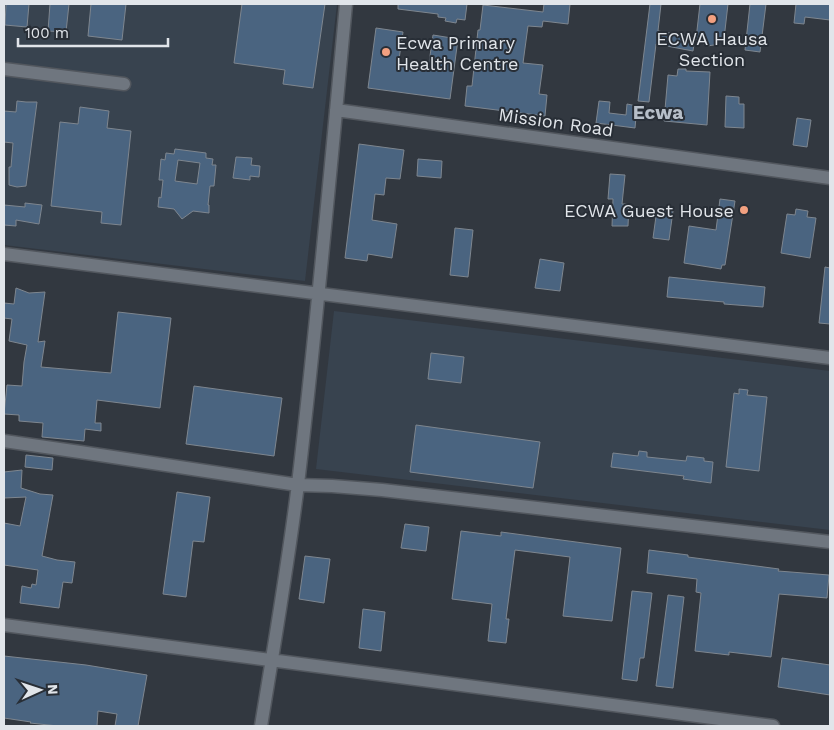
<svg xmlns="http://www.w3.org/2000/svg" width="834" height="730" viewBox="0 0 834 730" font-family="'Work Sans',sans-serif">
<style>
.built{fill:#38434f}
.building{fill:#4a6480;stroke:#7e868f;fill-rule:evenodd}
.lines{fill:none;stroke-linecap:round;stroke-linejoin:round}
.minor-casing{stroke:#52575e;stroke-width:15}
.minor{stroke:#6f767f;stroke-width:12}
.poi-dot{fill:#f2a080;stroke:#282e36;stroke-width:2}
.labels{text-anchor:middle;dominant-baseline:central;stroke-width:4;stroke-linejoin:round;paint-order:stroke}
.poi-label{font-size:18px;fill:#e1e5ea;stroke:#282e36}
.street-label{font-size:18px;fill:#e1e5ea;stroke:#282e36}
.neighbourhood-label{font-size:19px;font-weight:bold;fill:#b7bfc9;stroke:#282e36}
</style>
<rect width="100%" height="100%" fill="#323840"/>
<!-- built -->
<path class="built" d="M4 4H337L305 281 4 245Z
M334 311 830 371V530L316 469Z"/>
<!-- building -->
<path class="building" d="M6 4H29L27 27 5 25Z
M50 4H69L66 32 48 31Z
M91 4H126L122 40 88 36Z
M242 4H325L313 88 283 84 285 70 234 63Z
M398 4H467L465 20 457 19 456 23 445 21 446 18 438 17V14L398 9Z
M544 4H570L568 24 543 21 542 27 528 26 523 63 543 65 539 94 547 95 545 116 465 106 467 86H472L478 30H480L483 5 543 12Z
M650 4H661L658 31 695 37 693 51 656 44 649 102 638 101Z
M700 4H728L724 39 717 38 714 45 707 46 696 39Z
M750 4H766L760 52 745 50Z
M796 4H830V20L805 17 804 24 794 23Z
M376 28 403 32 398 66 428 70 433 35 458 39 450 99 368 88Z
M678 69H686V71L710 72 707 125 664 121 668 75 677 76Z
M726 96 739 97V104H744V128L725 127Z
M17 101 26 102H37L26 186 17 187 9 185V167H11L13 143 4 142V111L16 112Z
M599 101 610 102 609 113 626 115 627 104 637 106 635 128 596 123Z
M80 107 109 111 107 128 131 131 121 225 101 223 102 212 51 206 60 122 78 124Z
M797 118 811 120 807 147 793 145Z
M359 144 404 150 400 179 386 178 384 195 375 194 372 220 397 224 392 258 368 254 367 261 345 258Z
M175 149 206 153V158L213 159 212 165H216L214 186H210L208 205H209V213L193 211 182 219 174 209 158 207 159 197 161 198 163 180H159L161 159 165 160 166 153 174 154ZM178 160 200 163 197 184 175 181Z
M236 157 252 158 251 165 260 166 259 177 250 176V180L233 178Z
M418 159 442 161 441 178 417 176Z
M610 174 625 175 622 204H629L628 226H612L613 199H608Z
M720 199 735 201 725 265H722L721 269 684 263 689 226 716 230Z
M25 203 42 205 39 224 16 220V226L4 225V205L25 207Z
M657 209 673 211 669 240 653 238Z
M796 209 808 211 807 217 816 218 810 258 781 253 787 214 795 215Z
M455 228 473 230 468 277 450 275Z
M540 259 564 263 560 291 535 288Z
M825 267 830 268V324L819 323Z
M669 277 765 287 763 307 724 304V302L667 297Z
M16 288 29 293 45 292 38 342 45 341 41 367 111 373 118 312 171 318 160 408 97 400 95 423H101V431L85 429 84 441 42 437 43 423 19 421V415L4 414 7 385 22 386 24 362 27 345 9 341 12 319 4 318V303L14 304Z
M431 353 464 357 461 383 428 379Z
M194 386 282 398 274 456 186 444Z
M739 389 748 390 747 395 767 397 759 471 726 467 734 393 739 394Z
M416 425 540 442 533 488 410 472Z
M639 451 647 452V457L686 461 687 456 704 458V461L713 462 711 483 683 479 684 476 611 467 613 453 638 456Z
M26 455 53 458 52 470 25 467Z
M22 470 21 488 40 494 53 495 42 556 57 560 75 562 72 583 63 582 59 608 20 603 22 586 31 588 32 584 36 585 38 570 4 565V523L20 526 26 497 4 498V472Z
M177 492 210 497 204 542 193 541 186 597 163 594Z
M405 524 429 527 426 551 401 548Z
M461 531 501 536V532L621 548 612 621 563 616 570 557 515 550 506 619H509L506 643 488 641 492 604 452 599Z
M649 550 688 555V557L779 569 778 571 829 575 827 598 779 594 771 657 729 652V655L695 651 701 593 696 592 697 579 647 573Z
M305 556 330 559 324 603 299 599Z
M632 591 652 593 644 658H640L637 681 622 679Z
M668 595 684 597 673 688 656 686Z
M363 609 385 612 381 651 359 648Z
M4 656 86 665 147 675 138 726H115L117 714 98 711 97 726H58L30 723 31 722 4 718Z
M782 658 830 665V695L778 687Z"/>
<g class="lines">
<defs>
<path id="minor" d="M4 69 124 84
M336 110 830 178
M4 254 830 358
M4 441 80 452 298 485 332 486 382 490 830 542
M4 625 773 726
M261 726C274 646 288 565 298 484 317 324 331 164 346 4"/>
</defs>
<!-- minor casing -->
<use href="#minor" class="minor-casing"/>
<!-- minor -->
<use href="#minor" class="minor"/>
</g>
<!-- markers -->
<g class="poi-dot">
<circle cx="712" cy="19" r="5"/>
<circle cx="386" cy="52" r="5"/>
<circle cx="744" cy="210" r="5"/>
</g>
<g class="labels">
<!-- poi labels -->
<g class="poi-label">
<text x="712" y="38">ECWA Hausa<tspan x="712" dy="21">Section</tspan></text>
<text x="396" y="42" text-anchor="start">Ecwa Primary<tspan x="396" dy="21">Health Centre</tspan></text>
<text x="734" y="210" text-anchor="end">ECWA Guest House</text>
</g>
<!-- street labels -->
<g class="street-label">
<text transform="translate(556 122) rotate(8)">Mission Road</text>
</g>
<!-- neighbourhood labels -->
<g class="neighbourhood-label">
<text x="658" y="112">Ecwa</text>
</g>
</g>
<!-- border -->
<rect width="834" height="730" fill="none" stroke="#e1e5ea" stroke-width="10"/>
<!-- north arrow -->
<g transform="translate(40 690) rotate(87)" stroke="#282e36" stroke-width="4" paint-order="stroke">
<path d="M0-4L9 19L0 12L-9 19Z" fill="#e1e5ea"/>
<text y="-8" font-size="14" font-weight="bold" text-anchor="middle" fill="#e1e5ea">N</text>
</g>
<!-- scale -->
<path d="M18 38v8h150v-8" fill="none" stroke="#e1e5ea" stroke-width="2.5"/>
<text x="25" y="38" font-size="15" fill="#e1e5ea" stroke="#282e36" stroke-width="4" paint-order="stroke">100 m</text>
</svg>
